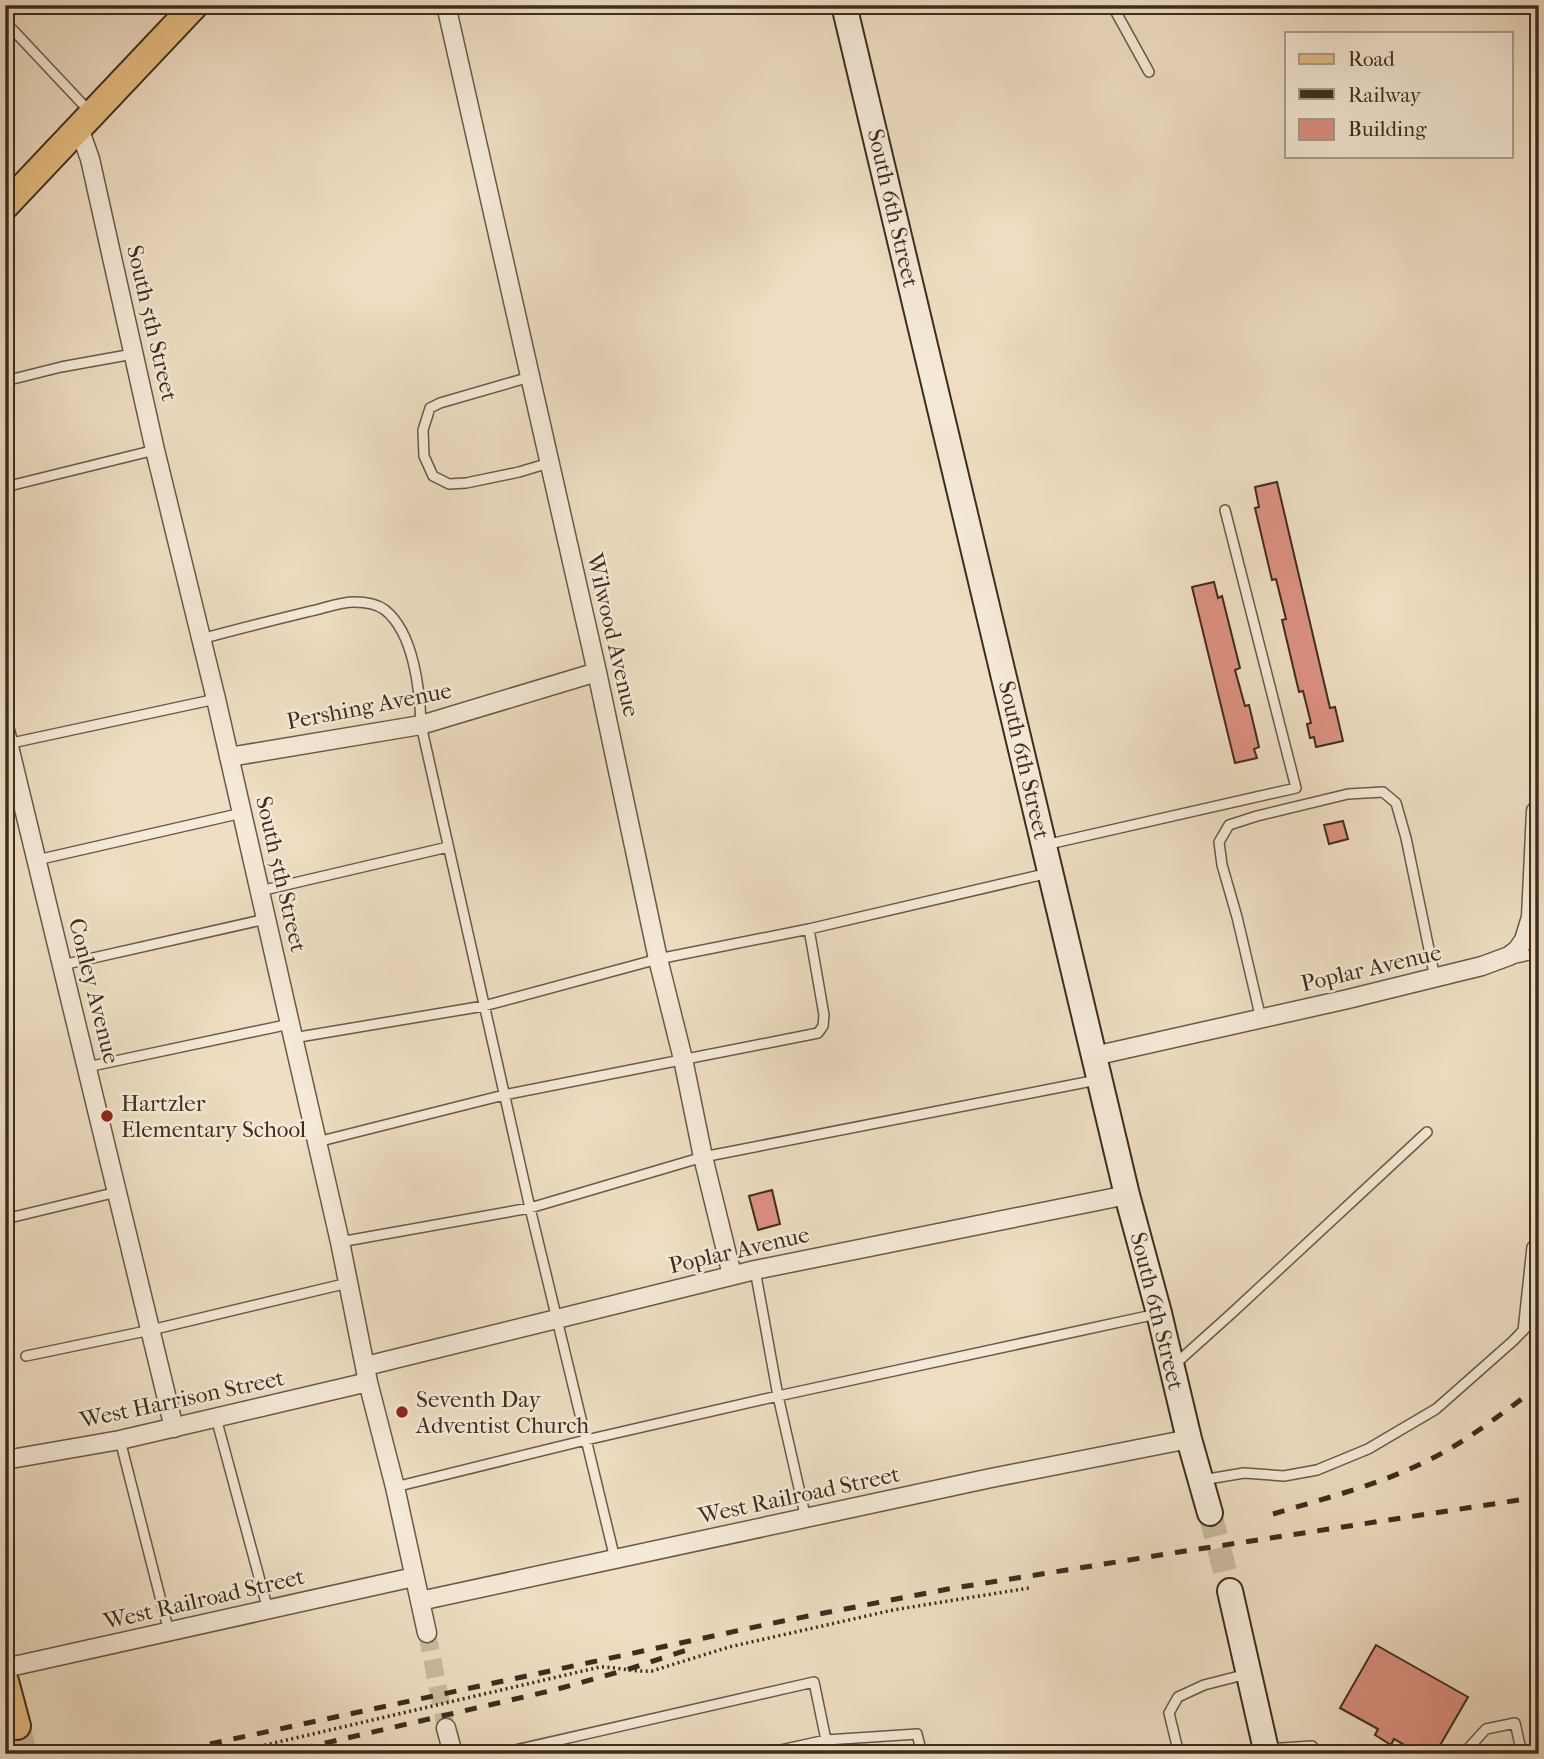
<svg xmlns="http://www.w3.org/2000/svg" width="1544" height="1759" viewBox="0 0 1544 1759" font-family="'IM FELL French Canon',serif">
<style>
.building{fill:#de9182;stroke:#3c2d1f;stroke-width:2}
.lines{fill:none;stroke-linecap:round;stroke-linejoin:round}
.street-tunnel{stroke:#cbbba2;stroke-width:18;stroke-dasharray:18 9;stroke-linecap:butt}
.secondary-tunnel{stroke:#cbbba2;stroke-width:24;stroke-dasharray:24 12;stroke-linecap:butt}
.primary-tunnel{stroke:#cbbba2;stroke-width:26;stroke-dasharray:26 13;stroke-linecap:butt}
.lane-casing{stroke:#695948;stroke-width:12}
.street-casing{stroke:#695948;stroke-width:21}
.secondary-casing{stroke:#3c2d1f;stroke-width:28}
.primary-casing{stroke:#3c2d1f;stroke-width:30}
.path{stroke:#3c2d1f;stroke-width:3.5;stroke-dasharray:2 3.5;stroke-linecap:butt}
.lane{stroke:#f5ead8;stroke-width:9}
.street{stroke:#f5ead8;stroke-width:18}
.secondary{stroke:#f5ead8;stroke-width:24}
.primary{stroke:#e8bf82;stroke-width:26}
.rail{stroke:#3c2d1f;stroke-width:5;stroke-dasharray:12 12;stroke-linecap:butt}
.poi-dot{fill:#8f2418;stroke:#f5ead8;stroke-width:2.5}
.labels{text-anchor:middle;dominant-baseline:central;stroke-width:5;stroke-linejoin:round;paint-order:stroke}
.street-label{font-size:23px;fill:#3c2d1f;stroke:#f5ead8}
.poi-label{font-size:23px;fill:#3c2d1f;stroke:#f5ead8;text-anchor:start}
</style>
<rect width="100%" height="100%" fill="#efdec3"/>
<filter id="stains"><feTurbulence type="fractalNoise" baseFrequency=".00286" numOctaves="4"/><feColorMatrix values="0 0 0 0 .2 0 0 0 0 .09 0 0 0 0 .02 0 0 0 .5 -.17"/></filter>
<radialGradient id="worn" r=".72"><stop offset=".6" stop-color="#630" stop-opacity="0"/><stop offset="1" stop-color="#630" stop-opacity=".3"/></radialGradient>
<!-- building -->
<path class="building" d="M1277 482 1330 708 1335 707 1343 741 1316 747 1314 737 1310 738 1307 724 1311 723 1303 691 1299 692 1282 620 1286 619 1276 579 1272 580 1255 508 1259 507 1255 487Z
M1214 582 1218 598 1222 596 1240 668 1235 670 1245 706 1249 705 1259 747 1254 749 1257 758 1235 763 1192 587Z
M1343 821 1348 839 1329 844 1324 825Z
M772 1190 780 1224 758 1230 749 1196Z
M1376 1645 1468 1697 1435 1754H1420L1394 1739 1391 1745 1375 1735 1378 1729 1340 1708Z"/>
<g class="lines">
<!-- street-tunnel -->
<path class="street-tunnel" d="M427 1633 446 1728"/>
<!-- secondary-tunnel -->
<path class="secondary-tunnel" d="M1210 1513 1230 1591"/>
<!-- primary-tunnel -->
<path class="primary-tunnel" d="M17 1726 24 1754"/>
<defs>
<path id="lane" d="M1112 5 1149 72
M5 24 13 30 91 113
M530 377 440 403 430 408 423 430 424 456 433 476 449 484 466 483 519 472 549 463
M5 381 61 367 133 354
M5 487 155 450
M201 639C238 629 274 620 311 611 325 608 340 602 354 602 364 602 376 603 385 610 414 633 420 691 421 725L530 1208 615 1559
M7 744 216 699
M1045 845 1296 788 1225 510
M37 860 242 813
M260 891 448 847
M1511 959 1539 953
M62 965 266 919
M1261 1019 1237 917 1222 865 1219 842 1229 825 1257 816 1348 794 1383 792 1396 803 1406 838 1435 978
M293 1038 484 1006 658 959 809 929 1049 873
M87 1067 290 1024
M317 1142 504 1095 818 1033 823 1026 824 1015 809 929
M5 1219 117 1192
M340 1242 530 1208 703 1157 1097 1080
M755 1270 778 1396 806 1519
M1523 1331 1532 1247 1539 1240
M26 1356 151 1330 348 1283
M1173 1366 1232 1313 1427 1132
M216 1418 268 1610
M120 1440 169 1632
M1202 1480 1244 1473 1284 1476 1317 1470 1368 1449 1436 1409 1513 1341 1539 1314
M395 1487 586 1440 778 1396 1157 1314
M826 1740 917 1734 922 1754
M1268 1749 1312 1746 1319 1754
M507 1754V1752L814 1682 826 1740 763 1754
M1179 1754 1169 1713 1178 1697 1204 1685 1247 1674
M1463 1754 1486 1729 1515 1723 1522 1754"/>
<path id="street" d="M446 5 597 672 658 959 683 1059 703 1157 732 1275
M79 128 90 159 155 450 216 699 290 1024 340 1242 368 1382 395 1487 427 1633
M5 730 174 1428
M229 757 421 725 597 672
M1094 1056 1348 999 1482 966 1509 956 1517 950 1524 940 1531 917 1536 811
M366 1366 755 1270 1127 1195
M5 1460 120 1440 368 1382
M420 1601 991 1478 1189 1439
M5 1668 414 1577
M446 1728 453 1754"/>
<path id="secondary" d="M844 5 1127 1195 1159 1313 1189 1439 1210 1513
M1230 1591 1267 1754"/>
<path id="primary" d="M5 206 195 5
M5 1681 17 1726"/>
</defs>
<!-- lane casing -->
<use href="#lane" class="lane-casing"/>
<!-- street casing -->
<use href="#street" class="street-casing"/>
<!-- secondary casing -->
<use href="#secondary" class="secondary-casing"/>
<!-- primary casing -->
<use href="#primary" class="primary-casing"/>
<!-- path -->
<path class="path" d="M227 1754 600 1667C617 1667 634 1672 652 1671L729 1647 893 1610 1029 1588"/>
<!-- lane -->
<use href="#lane" class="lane"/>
<!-- street -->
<use href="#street" class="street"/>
<!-- secondary -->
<use href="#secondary" class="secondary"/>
<!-- primary -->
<use href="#primary" class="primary"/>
<!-- rail -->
<path class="rail" d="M1273 1514C1326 1498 1382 1484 1431 1459 1470 1439 1504 1412 1539 1386
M163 1754 783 1621 948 1589 1179 1552 1539 1497
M278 1754 554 1690 626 1670 696 1647"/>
</g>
<!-- markers -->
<g class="poi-dot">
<circle cx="107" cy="1116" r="7"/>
<circle cx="402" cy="1412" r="7"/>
</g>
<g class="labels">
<!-- street labels -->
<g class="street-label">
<text transform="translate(893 208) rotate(77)">South 6th Street</text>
<text transform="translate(152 323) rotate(77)">South 5th Street</text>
<text transform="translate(613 635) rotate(77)">Wilwood Avenue</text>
<text transform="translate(369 706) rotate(-11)">Pershing Avenue</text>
<text transform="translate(1024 760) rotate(77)">South 6th Street</text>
<text transform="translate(281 874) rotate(77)">South 5th Street</text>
<text transform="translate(1371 968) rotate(-13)">Poplar Avenue</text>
<text transform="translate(94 991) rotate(76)">Conley Avenue</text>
<text transform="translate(739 1250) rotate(-13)">Poplar Avenue</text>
<text transform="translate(1157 1311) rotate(76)">South 6th Street</text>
<text transform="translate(182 1399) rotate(-12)">West Harrison Street</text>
<text transform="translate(799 1495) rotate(-12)">West Railroad Street</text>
<text transform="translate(204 1599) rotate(-13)">West Railroad Street</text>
</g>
<!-- poi labels -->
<g class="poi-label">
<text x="121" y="1103">Hartzler<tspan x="121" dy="26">Elementary School</tspan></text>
<text x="416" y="1399">Seventh Day<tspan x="416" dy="26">Adventist Church</tspan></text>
</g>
</g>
<!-- margin -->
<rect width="1544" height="1759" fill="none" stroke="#efdec3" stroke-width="28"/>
<rect x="7" y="7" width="1530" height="1745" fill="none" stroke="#3c2d1f" stroke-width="3.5"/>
<rect x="14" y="14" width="1516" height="1731" fill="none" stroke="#3c2d1f" stroke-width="2"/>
<!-- legend -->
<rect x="1285" y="32" width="228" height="126" fill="#f5ead8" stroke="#ab9e8e" stroke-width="2"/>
<rect x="1299" y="54" width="35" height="10" fill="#e8bf82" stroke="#ab9e8e" stroke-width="2"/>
<text x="1348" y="66" font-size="21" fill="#3c2d1f">Road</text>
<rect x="1299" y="89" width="35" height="10" fill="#3c2d1f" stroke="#ab9e8e" stroke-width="2"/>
<text x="1348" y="102" font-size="21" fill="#3c2d1f">Railway</text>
<rect x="1299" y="119" width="35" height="21" fill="#de9182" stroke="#ab9e8e" stroke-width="2"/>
<text x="1348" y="136" font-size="21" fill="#3c2d1f">Building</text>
<rect width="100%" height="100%" filter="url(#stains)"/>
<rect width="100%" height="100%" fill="url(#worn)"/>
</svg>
